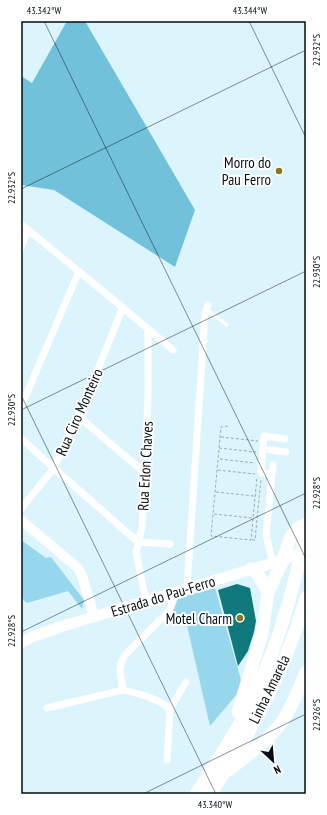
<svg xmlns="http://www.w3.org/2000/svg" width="327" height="815" viewBox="0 0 327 815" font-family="'PT Sans Narrow',sans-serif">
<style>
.green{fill:#97d7ed}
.forest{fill:#72c1db}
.building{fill:#0f797c}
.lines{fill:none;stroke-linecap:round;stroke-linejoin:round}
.path{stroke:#9aaeb5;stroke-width:1;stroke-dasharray:3 2;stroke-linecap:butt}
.lane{stroke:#fff;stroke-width:3.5}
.street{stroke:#fff;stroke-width:7}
.secondary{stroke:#fff;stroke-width:10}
.primary{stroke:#fff;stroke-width:11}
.highway{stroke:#fff;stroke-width:13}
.ticks{fill:none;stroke:#020e12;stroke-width:1;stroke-opacity:0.45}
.poi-dot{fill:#84781d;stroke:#fff;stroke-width:1.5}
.labels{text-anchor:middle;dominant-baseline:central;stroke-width:4;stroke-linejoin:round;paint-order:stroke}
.poi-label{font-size:15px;fill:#020e12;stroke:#fff;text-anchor:end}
.street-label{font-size:15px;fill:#020e12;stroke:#fff}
.neatline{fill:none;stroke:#020e12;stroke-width:1.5}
.ticks-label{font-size:10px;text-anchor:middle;fill:#020e12}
</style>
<rect width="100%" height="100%" fill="#dcf4fc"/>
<!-- green -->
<path class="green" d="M21 540 46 558 51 557 84 600 82 609 68 591 27 603 21 597Z
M215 588 243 687 210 726 186 621 169 624 178 598Z"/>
<!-- forest -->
<path class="forest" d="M67 21H85L195 210 175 267 54 190 21 185V76L32 83Z"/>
<!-- building -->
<path class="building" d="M237 584 250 588 256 621 254 632 248 651 238 666 218 590Z"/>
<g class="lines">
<!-- path -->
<path class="path" d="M228 426 221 427 211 536 251 540 257 477
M221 437 258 441
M219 448 256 452
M220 459 255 463
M218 470 255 474
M216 492 254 496
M214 514 252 518
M252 540H255L261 479"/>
<!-- lane -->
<path class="lane" d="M207 310 227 325"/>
<!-- street -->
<path class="street" d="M21 224 116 302 173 350
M21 248 28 230
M21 407 79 271
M78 416 145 473
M21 438 48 463 138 542 170 544
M263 449 286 452
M272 474 262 473 261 470 264 436 285 439
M21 509 54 468 90 389 123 307
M273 563 266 535 273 465
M187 588 205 314 208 305
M146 601 136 552 142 527 145 473 148 394V329
M47 708 123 690
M170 709C157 698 139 694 123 690L120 671 121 663 124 656 169 611 176 592
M167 760 170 709 186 682"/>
<!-- secondary -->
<path class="secondary" d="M21 520 78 568 82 576 94 616"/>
<!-- primary -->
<path class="primary" d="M21 643 32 637 60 627 283 560 306 551"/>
<!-- highway -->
<path class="highway" d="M251 569 258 574 268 592
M238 712 262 634 268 592 283 560 290 538 298 528 306 524
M229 770C247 755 268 741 282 722 292 707 299 689 306 672
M196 794C213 768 230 742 245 714 275 656 294 592 306 529
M210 794C251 734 286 668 306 598"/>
</g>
<!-- ticks -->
<path class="ticks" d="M44 21 306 559M249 21 306 138M21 189 306 50M21 395 216 794M21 410 306 271M21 632 306 493M143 794 306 714"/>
<!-- markers -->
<g class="poi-dot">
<circle cx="279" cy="171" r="4"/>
<circle cx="240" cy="618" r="4"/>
</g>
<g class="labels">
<!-- poi labels -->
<g class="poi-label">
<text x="271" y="162">Morro do<tspan x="271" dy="17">Pau Ferro</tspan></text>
<text x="232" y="618">Motel Charm</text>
</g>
<!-- street labels -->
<g class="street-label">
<text transform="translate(79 412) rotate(-66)">Rua Ciro Monteiro</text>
<text transform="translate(145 466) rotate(-87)">Rua Erlon Chaves</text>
<text transform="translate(163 596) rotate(-17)">Estrada do Pau-Ferro</text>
<text transform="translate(269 689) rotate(-64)">Linha Amarela</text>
</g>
</g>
<!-- border -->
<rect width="327" height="815" fill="none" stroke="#ffffff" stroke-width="44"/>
<!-- north arrow -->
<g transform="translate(273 761) rotate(154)" stroke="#ffffff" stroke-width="3" paint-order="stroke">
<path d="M0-3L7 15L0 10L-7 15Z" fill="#020e12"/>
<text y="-6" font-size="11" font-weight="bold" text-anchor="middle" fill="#020e12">N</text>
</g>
<rect x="22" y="22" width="283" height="771" class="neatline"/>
<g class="ticks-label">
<text x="44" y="14">43.342°W</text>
<text x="250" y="14">43.344°W</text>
<text transform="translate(316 50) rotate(-90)" y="4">22.932°S</text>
<text transform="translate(11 188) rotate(-90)" y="4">22.932°S</text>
<text transform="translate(316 272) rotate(-90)" y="4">22.930°S</text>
<text transform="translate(11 410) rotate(-90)" y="4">22.930°S</text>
<text transform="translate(316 493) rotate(-90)" y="4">22.928°S</text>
<text transform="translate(11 631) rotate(-90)" y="4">22.928°S</text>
<text transform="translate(316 715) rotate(-90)" y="4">22.926°S</text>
<text x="215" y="808">43.340°W</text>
</g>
</svg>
